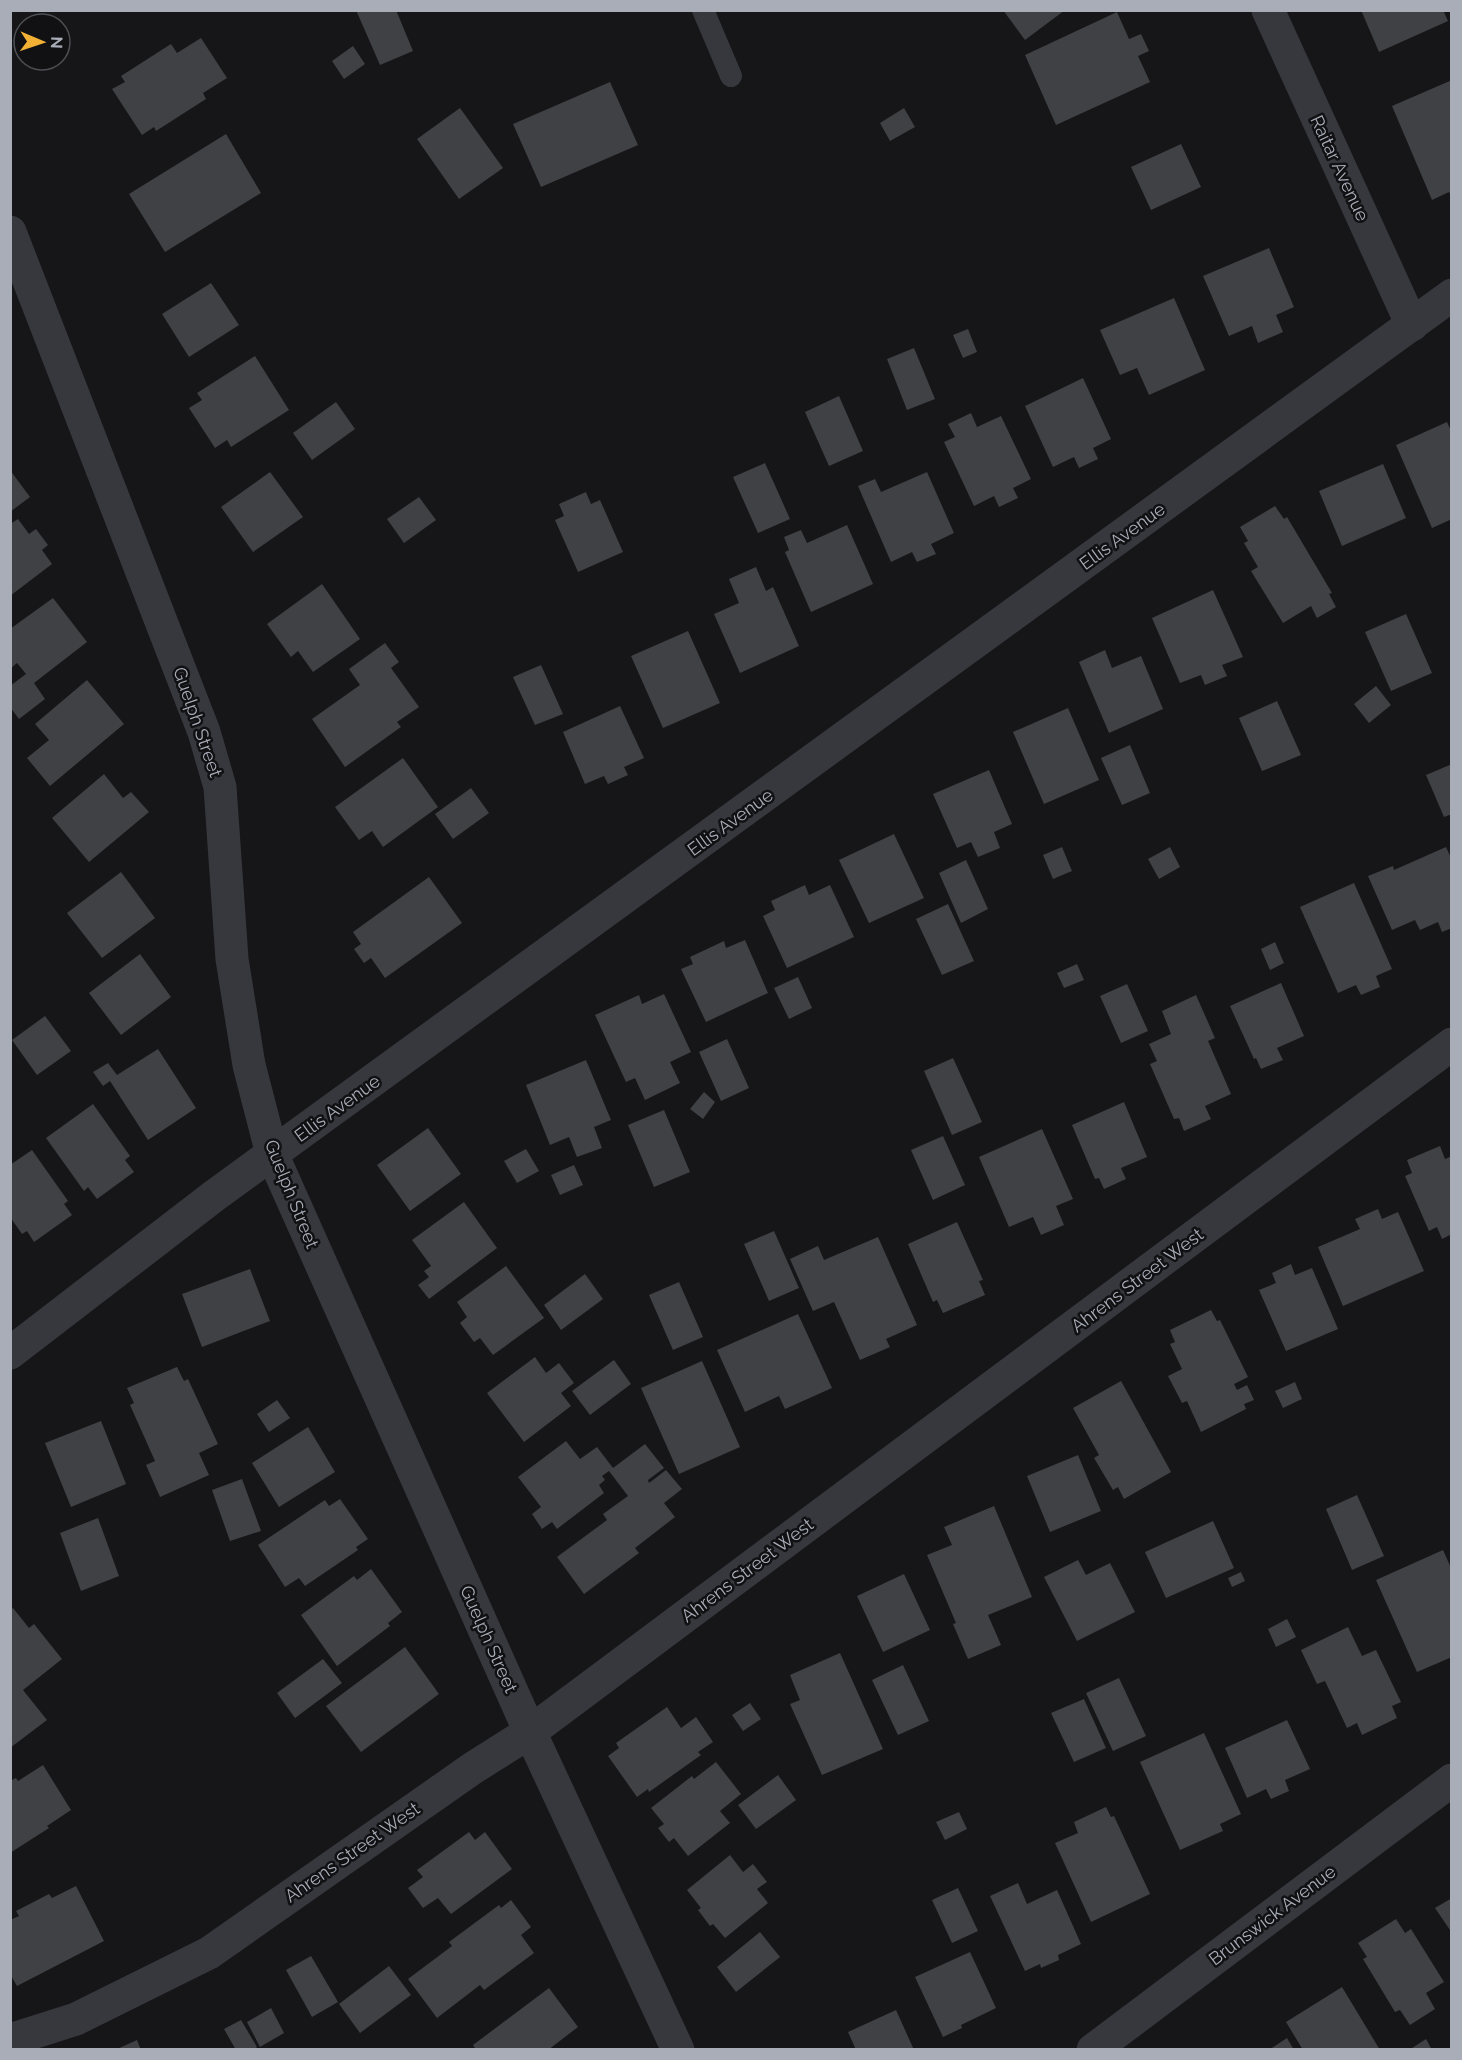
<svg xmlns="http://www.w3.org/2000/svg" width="1462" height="2060" viewBox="0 0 1462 2060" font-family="Raleway,sans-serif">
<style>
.building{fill:#404145}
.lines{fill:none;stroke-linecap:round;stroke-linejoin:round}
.service{stroke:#37383d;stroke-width:22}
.minor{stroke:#37383d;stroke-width:33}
.labels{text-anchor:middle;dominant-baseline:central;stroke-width:5;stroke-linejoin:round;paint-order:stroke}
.street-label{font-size:18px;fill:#a8adb8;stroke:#111113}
</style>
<rect width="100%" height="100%" fill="#161618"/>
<!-- building -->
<path class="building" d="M356 10H396L413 51 380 65Z
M1003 10H1065L1025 40Z
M1361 10H1443L1448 21 1379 52Z
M1117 12 1129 39 1141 34 1149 51 1138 56 1150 82 1056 125 1025 55Z
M201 38 227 78 203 93 206 99 156 131 154 127 142 135 112 89 125 82 121 76 171 44 177 53Z
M353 46 365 64 344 79 332 61Z
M1452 80V197L1449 192 1432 200 1392 106Z
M610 82 638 145 541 187 513 124Z
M460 108 503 168 459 199 417 139Z
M904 108 915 127 890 141 880 123Z
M226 134 261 193 165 252 129 194Z
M1181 144 1201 187 1151 210 1131 167Z
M1269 248 1294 307 1276 315 1283 332 1258 343 1252 326 1229 336 1203 276Z
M211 283 239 325 189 357 162 314Z
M1174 298 1205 370 1149 395 1137 368 1120 375 1100 330Z
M968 329 977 352 963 358 953 335Z
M914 348 935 399 907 410 887 359Z
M255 356 289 410 231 447 227 440 215 448 189 408 202 400 197 393Z
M1083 378 1111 439 1093 448 1098 459 1079 468 1074 457 1053 467 1025 406Z
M839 396 863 451 829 466 805 412Z
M336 402 355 429 312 460 293 433Z
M971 413 977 427 1001 416 1031 479 1013 488 1018 498 999 507 994 496 974 506 944 442 955 437 948 424Z
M1447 422 1452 433V519L1432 528 1396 445Z
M765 463 790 519 758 533 733 477Z
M1383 464 1406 518 1342 546 1319 491Z
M10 470 30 497 10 512Z
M270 472 303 517 253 552 221 507Z
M927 472 954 533 931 544 936 554 917 562 912 552 891 562 858 486 875 479 881 492Z
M586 492 591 504 600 500 623 552 578 572 555 520 564 516 559 504Z
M419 497 436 520 404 543 387 519Z
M1275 506 1284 519 1287 517 1332 593 1329 594 1336 607 1317 618 1311 606 1283 623 1251 571 1258 567 1244 543 1248 541 1240 527Z
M18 519 29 534 36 529 48 545 42 550 52 564 10 596V524Z
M847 525 873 584 811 612 785 552 789 550 784 537 801 530 807 543Z
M756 567 766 591 773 587 799 646 740 673 714 614 739 603 729 579Z
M322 584 360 639 313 672 298 651 291 657 267 624Z
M1213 590 1243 657 1222 665 1227 676 1205 685 1201 675 1180 683 1152 618Z
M53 598 87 642 34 683 45 699 19 719 10 707V686L26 674 17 663 10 669V629Z
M1406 614 1432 673 1391 691 1365 632Z
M688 631 720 703 663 728 631 656Z
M385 643 399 662 391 668 419 707 397 722 401 727 345 767 312 719 360 685 349 669Z
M1105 650 1112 668 1141 656 1163 709 1109 733 1079 662Z
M541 665 563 714 535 725 513 677Z
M87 680 124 724 50 786 27 758 49 740 35 724Z
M1376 686 1391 705 1369 723 1354 704Z
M1277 701 1301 755 1262 771 1239 718Z
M620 706 644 758 624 767 628 775 608 784 604 776 585 784 563 732Z
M1068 708 1099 780 1044 804 1013 732Z
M1130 745 1150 793 1122 805 1101 758Z
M403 758 438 807 383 847 372 831 359 840 335 807Z
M1452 764V814L1444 817 1426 775Z
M989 770 1012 824 994 832 1000 848 978 857 971 842 957 848 933 794Z
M104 774 123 798 131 792 149 812 89 862 52 818Z
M471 788 489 813 453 839 435 814Z
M894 834 924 898 869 923 839 860Z
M1062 847 1072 871 1053 879 1043 855Z
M1170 847 1180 867 1159 879 1148 859Z
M1446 847 1452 860V928L1442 932 1438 922 1420 930 1415 920 1392 930 1368 876 1393 866 1394 870Z
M966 860 988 909 961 923 939 873Z
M121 872 155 918 102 958 67 913Z
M429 877 462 923 385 978 371 958 364 963 354 949 361 944 353 932Z
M1354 883 1392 969 1376 976 1380 987 1361 995 1356 985 1338 993 1300 907Z
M805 885 809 895 830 885 854 937 787 968 763 916 775 910 771 901Z
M948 904 974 961 942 975 916 919Z
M745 940 768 993 706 1022 681 969 693 964 690 957 724 941 726 948Z
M1275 942 1284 963 1270 970 1261 949Z
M140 954 171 997 121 1035 89 993Z
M1077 964 1084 980 1064 988 1057 973Z
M798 977 812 1008 789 1019 774 988Z
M1281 983 1304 1036 1277 1048 1283 1060 1261 1069 1256 1058 1254 1059 1230 1006Z
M1127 984 1148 1031 1121 1043 1100 996Z
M664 994 691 1052 670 1062 680 1083 645 1100 635 1078 626 1082 595 1015 639 995 642 1004Z
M1196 995 1215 1038 1208 1041 1231 1094 1205 1106 1211 1119 1184 1131 1179 1118 1174 1119 1150 1064 1157 1061 1149 1044 1171 1034 1162 1011Z
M45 1016 71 1051 37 1075 12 1040Z
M727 1039 749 1088 721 1101 699 1052Z
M158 1049 196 1108 148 1140 110 1081 103 1086 93 1072 108 1063 117 1075Z
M953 1058 982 1122 952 1135 924 1071Z
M586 1060 611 1120 594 1127 602 1148 577 1157 569 1137 550 1145 526 1085Z
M704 1092 715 1102 703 1119 690 1109Z
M1124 1102 1147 1157 1121 1168 1126 1179 1104 1189 1099 1178 1095 1179 1072 1125Z
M93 1104 130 1156 125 1160 134 1172 97 1199 88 1187 84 1191 46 1138Z
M664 1110 690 1172 654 1187 628 1125Z
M428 1128 461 1174 410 1211 377 1165Z
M1042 1129 1073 1199 1056 1206 1064 1225 1041 1235 1033 1217 1009 1227 979 1157Z
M943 1136 965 1185 933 1200 911 1150Z
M1440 1146 1445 1159 1452 1156V1234L1442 1239 1437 1227 1429 1231 1405 1176 1412 1173 1407 1160Z
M526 1149 539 1171 517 1183 504 1161Z
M32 1150 68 1201 64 1204 72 1215 34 1242 27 1231 22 1234 10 1217V1165Z
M574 1165 583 1185 560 1195 551 1175Z
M464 1202 497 1248 429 1299 418 1285 429 1277 424 1271 431 1266 412 1240Z
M1378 1209 1382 1219 1398 1212 1424 1271 1343 1306 1318 1247 1360 1229 1355 1219Z
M957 1222 983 1280 979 1281 985 1295 943 1313 937 1300 933 1302 908 1244Z
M774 1231 799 1288 769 1301 744 1244Z
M878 1237 917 1325 886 1339 890 1347 860 1360 834 1302 813 1311 790 1259 818 1246 824 1260Z
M1291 1264 1295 1275 1312 1268 1338 1329 1286 1351 1259 1290 1276 1283 1272 1273Z
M506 1266 544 1318 493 1355 480 1338 474 1342 460 1323 467 1317 457 1302Z
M250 1269 270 1321 202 1347 182 1294Z
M585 1274 603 1299 561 1330 544 1305Z
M679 1282 703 1337 673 1350 649 1295Z
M1211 1310 1217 1321 1220 1320 1248 1377 1234 1384 1237 1390 1247 1385 1254 1400 1244 1404 1246 1409 1201 1432 1187 1401 1182 1403 1168 1376 1182 1369 1170 1344 1175 1342 1170 1330Z
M798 1314 832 1388 785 1409 779 1396 745 1412 717 1350Z
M535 1357 546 1373 559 1363 574 1383 561 1393 571 1406 524 1442 487 1393Z
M614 1360 631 1384 590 1415 572 1391Z
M702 1361 740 1447 679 1474 641 1388Z
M177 1367 184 1381 188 1379 218 1444 199 1453 209 1475 160 1497 146 1465 155 1461 130 1405 134 1403 127 1388Z
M1121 1381 1171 1472 1124 1499 1118 1487 1113 1490 1094 1458 1099 1455 1073 1408Z
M1295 1382 1302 1399 1283 1408 1275 1391Z
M277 1400 290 1418 269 1432 257 1414Z
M101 1421 126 1484 71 1507 45 1443Z
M308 1427 335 1472 279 1507 252 1463Z
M566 1441 580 1459 597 1447 613 1468 645 1444 664 1468 648 1480 649 1483 666 1470 682 1489 664 1503 675 1517 635 1548 639 1553 584 1594 557 1557 607 1520 603 1514 628 1496 609 1471 602 1476 605 1480 599 1485 604 1493 557 1529 552 1522 542 1529 532 1514 541 1507 518 1477Z
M1078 1455 1101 1511 1050 1532 1027 1476Z
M242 1479 261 1531 230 1541 212 1490Z
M1357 1495 1384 1556 1352 1570 1326 1509Z
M340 1499 368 1539 356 1547 358 1550 305 1586 299 1578 285 1587 258 1545 325 1500 329 1506Z
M994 1506 1032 1597 988 1615 1001 1645 968 1659 953 1624 956 1623 927 1555 952 1545 944 1527Z
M98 1518 119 1576 81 1591 60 1533Z
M1213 1521 1234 1568 1166 1598 1145 1552Z
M1443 1550 1452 1570V1657L1417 1672 1376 1580Z
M1078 1560 1086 1575 1110 1563 1135 1612 1077 1641 1044 1577Z
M371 1569 402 1612 388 1623 390 1626 337 1666 301 1615 354 1576 357 1580Z
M1241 1572 1245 1581 1232 1587 1228 1578Z
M904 1574 930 1630 883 1652 857 1596Z
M13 1608 29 1628 34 1624 62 1659 23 1690 47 1720 10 1748V1611Z
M1287 1619 1296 1637 1276 1647 1268 1629Z
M1348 1627 1362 1656 1376 1650 1401 1702 1392 1706 1397 1718 1362 1735 1357 1723 1347 1728 1325 1681 1317 1684 1301 1650Z
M405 1647 439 1694 361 1752 326 1706Z
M840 1653 883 1749 822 1775 790 1704 800 1700 790 1675Z
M323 1659 342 1683 295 1718 277 1693Z
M903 1665 929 1721 898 1735 872 1680Z
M1119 1678 1146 1736 1113 1751 1086 1693Z
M1084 1699 1106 1748 1074 1762 1051 1713Z
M750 1703 761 1719 743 1731 732 1715Z
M667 1707 681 1728 696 1717 713 1742 698 1752 701 1755 649 1792 648 1789 637 1797 608 1756 619 1748 616 1743Z
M1287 1720 1310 1769 1285 1780 1289 1791 1271 1799 1266 1789 1247 1798 1225 1748Z
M1204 1733 1241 1814 1220 1824 1223 1831 1180 1850 1140 1762Z
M716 1762 741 1794 720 1811 730 1823 688 1856 674 1838 669 1842 658 1828 664 1824 651 1808 692 1776 694 1779Z
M43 1765 71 1810 47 1826 49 1828 10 1853V1781L16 1778 18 1781Z
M778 1775 796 1800 756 1829 738 1805Z
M1106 1807 1111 1817 1114 1816 1150 1894 1091 1922 1055 1843 1078 1833 1074 1822Z
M959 1812 967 1829 945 1840 936 1822Z
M469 1832 475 1840 485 1832 512 1869 451 1914 438 1898 423 1908 408 1888 423 1877 417 1870Z
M730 1855 743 1872 753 1864 767 1882 757 1889 768 1903 725 1938 713 1924 710 1926 698 1910 701 1908 687 1890Z
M1018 1883 1027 1904 1057 1890 1081 1944 1058 1955 1059 1960 1041 1968 1040 1964 1025 1971 990 1896Z
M76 1886 104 1941 17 1986 10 1974V1920L19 1916 16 1911 49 1894 52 1898Z
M958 1888 978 1931 952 1943 932 1900Z
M1452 1898V1933L1435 1908Z
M511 1900 531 1927 521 1935 534 1953 484 1990 480 1985 437 2018 408 1979 452 1946 449 1942 499 1905 501 1908Z
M1396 1919 1405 1933 1411 1929 1444 1982 1426 1993 1435 2009 1410 2025 1400 2010 1395 2012 1363 1959 1367 1957 1358 1943Z
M760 1932 780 1957 736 1992 717 1967Z
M970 1952 996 2008 961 2025 962 2028 943 2037 915 1977Z
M311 1956 338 2002 312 2017 286 1970Z
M389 1966 411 1995 360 2033 339 2004Z
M1342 1987 1380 2050H1303L1286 2022Z
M549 1988 578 2027 548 2050H476L473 2045Z
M271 2008 284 2033 260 2047 247 2022Z
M896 2010 914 2050H856L848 2032Z
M241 2020 257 2047 253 2050H236L224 2029Z
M1287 2038 1294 2050H1269Z
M1426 2039 1432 2050H1409Z
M137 2040 141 2050H115Z"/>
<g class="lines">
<!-- service -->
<path class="service" d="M703 10 731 76"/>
<!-- minor -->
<path class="minor" d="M1268 10 1412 325
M10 232 204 732 220 787 232 959 249 1065 272 1154 530 1732 678 2050
M10 1353 214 1196 1452 295
M10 2040 76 2019 209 1953 473 1768 530 1732 1452 1044
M1093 2050 1452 1780"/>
</g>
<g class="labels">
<!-- street labels -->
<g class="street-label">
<text transform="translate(1340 168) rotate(65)">Raitar Avenue</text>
<text transform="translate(1122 536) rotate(-36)">Ellis Avenue</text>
<text transform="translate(198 722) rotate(71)">Guelph Street</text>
<text transform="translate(730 822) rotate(-36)">Ellis Avenue</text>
<text transform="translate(337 1108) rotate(-36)">Ellis Avenue</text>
<text transform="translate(292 1194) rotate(68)">Guelph Street</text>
<text transform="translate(1137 1280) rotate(-37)">Ahrens Street West</text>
<text transform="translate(747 1570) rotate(-37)">Ahrens Street West</text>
<text transform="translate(489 1639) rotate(66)">Guelph Street</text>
<text transform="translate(352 1852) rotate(-35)">Ahrens Street West</text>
<text transform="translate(1272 1915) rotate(-37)">Brunswick Avenue</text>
</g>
</g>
<!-- border -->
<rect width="1462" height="2060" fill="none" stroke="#a8adb8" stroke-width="24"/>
<!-- north arrow -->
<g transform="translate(42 42) rotate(92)"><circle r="28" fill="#111113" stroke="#4d4f55" stroke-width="1.5"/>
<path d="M0-4.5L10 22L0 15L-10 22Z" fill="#f2b134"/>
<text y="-9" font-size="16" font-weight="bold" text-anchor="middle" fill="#a8adb8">N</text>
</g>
</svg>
